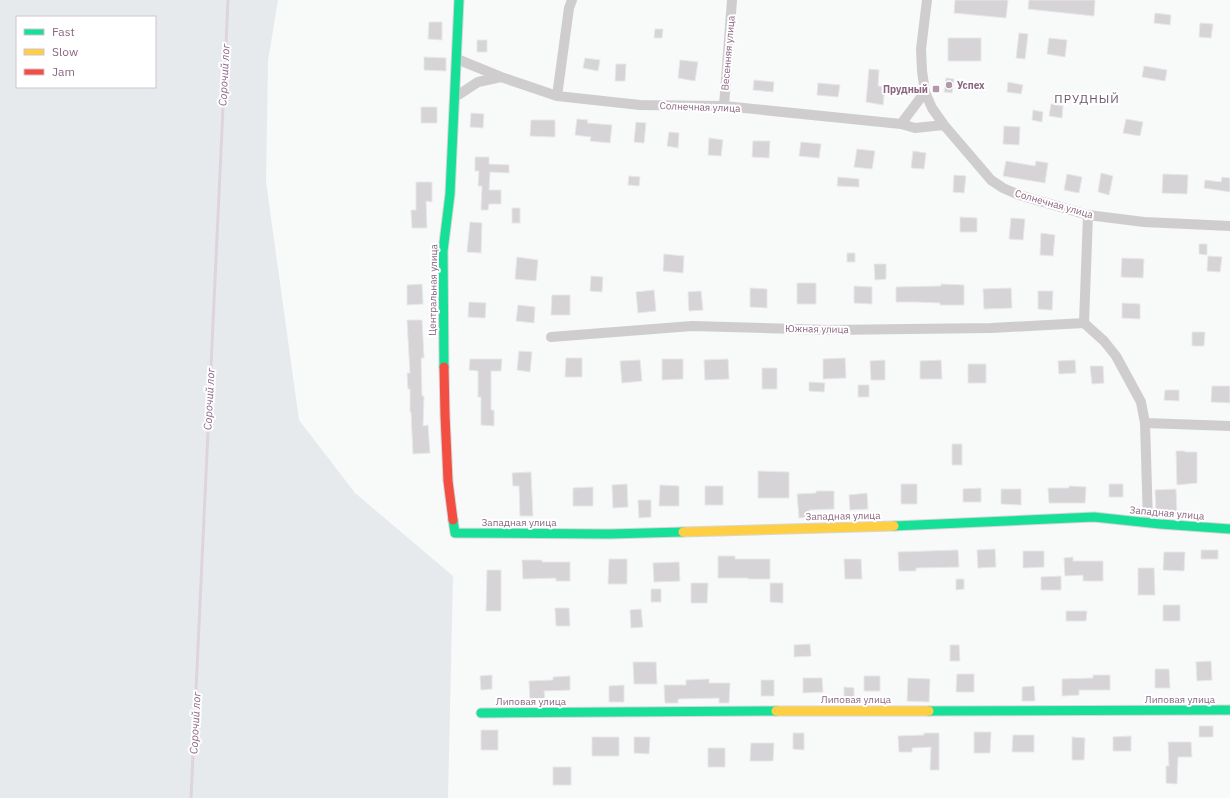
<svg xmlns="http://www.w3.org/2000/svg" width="1230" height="798" viewBox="0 0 1230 798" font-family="'IBM Plex Sans',sans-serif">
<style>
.green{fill:#e6eaec;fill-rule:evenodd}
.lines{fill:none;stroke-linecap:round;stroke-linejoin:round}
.stream{stroke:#ded4dd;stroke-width:3}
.building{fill:#d6d4d6;stroke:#e8e8e8}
.fast-casing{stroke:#d8d6d7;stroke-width:11}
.slow-casing{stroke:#d8d6d7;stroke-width:11}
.jam-casing{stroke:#d8d6d7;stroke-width:11}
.street{stroke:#d0cdcf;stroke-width:10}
.fast{stroke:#16e098;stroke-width:9}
.slow{stroke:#ffcf43;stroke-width:9}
.jam{stroke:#f24e42;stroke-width:9}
.poi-dot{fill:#b199ab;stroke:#fff;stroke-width:1.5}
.labels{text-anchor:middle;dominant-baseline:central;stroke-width:4;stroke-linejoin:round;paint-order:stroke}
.street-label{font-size:10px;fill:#8b6681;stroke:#fff}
.poi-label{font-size:10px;font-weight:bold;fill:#8b6681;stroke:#fff;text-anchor:start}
.water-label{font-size:11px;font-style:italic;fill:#8d6789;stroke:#fff}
.quarter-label{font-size:12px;letter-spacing:1px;fill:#705468;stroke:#fff}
</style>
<rect width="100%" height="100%" fill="#f8f9f9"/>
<!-- green -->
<path class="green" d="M0 0H278L268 61 266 182 299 420 355 493 453 576 448 798H0ZM17 17H155V87H17Z"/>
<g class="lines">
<!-- stream -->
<path class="stream" d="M191 798 228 0"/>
</g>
<!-- building -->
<path class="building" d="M955 0H1008L1006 18 954 13Z
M1029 0H1095L1094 16 1028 9Z
M1155 13 1171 15 1170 25 1154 23Z
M429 22H442V40L428 39Z
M1200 23 1213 24 1211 38 1199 37Z
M655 29H663L662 38H654Z
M1019 33 1028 34 1025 59 1016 58Z
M948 38H981V61H948Z
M1049 38 1067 40 1065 57 1047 54Z
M477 40H487V52H477Z
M424 57 446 58V71L424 70Z
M585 58 600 60 598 71 583 68Z
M680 60 698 62 695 81 678 78Z
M616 64H626L625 81H615Z
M1144 66 1167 70 1165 81 1142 77Z
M869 69 879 70 878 86 885 87 883 105 866 102Z
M946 78 954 79 952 93 944 92Z
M754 80 774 82 773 92 753 90Z
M1008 82 1023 85 1021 94 1007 92Z
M818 83 840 85 838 97 817 95Z
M1051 104 1063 106 1062 118 1049 116Z
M421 107H437V123H421Z
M1033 110 1043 112 1042 122 1032 120Z
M471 113 484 114 483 128 470 127Z
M577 119 588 120 587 123 612 125 610 143 590 141 591 137 575 135Z
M1126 119 1143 122 1140 136 1123 133Z
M531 120H555V137L530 136Z
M636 122 646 123 644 143 634 142Z
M1004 126 1020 127 1019 145 1003 144Z
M669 132 679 133 678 148 667 146Z
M709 138 723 140 721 156 708 155Z
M753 141H770L769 158 752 157Z
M801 142 821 144 819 158 799 156Z
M857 149 875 151 872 169 854 167Z
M913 151 926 153 924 169 911 168Z
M475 157H489V164L509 165V173L490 172 489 190H501V204H489L488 210H481L482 186H478L479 171H475Z
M1006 161 1035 166 1036 161 1048 163 1045 183 1003 176Z
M1101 173 1113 176 1109 195 1098 192Z
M1067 174 1082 177 1079 193 1064 190Z
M1163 174 1188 175 1187 194 1162 193Z
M954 175 966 176 964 193 953 192Z
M629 176 640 177 639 186 628 185Z
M838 177 859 179V187L837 186Z
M1222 177 1230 178V192L1204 188 1205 180 1221 182Z
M416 182H432V202L426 201 427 228H412L411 210H416Z
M512 208H520V223H512Z
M960 217 977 218V232H960Z
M1011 218 1025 219 1023 240 1009 239Z
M470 222 482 223 481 253 467 252Z
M1041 233 1055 235 1053 256 1040 255Z
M1199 244H1207V255L1199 254Z
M847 253H855V262H847Z
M664 254 684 256 683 273 663 271Z
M1208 256 1222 257 1220 272 1207 271Z
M517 257 538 260 536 281 515 279Z
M1122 258 1144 259 1143 278 1121 277Z
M874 264H886V279L875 280Z
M591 276 603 277 602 292 590 291Z
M797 283H816V304H797Z
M422 284 423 304 407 305V285Z
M941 284 964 285V305H940V303L916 302H896V287L941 286Z
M854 286 872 287V304L854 303Z
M750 288 767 289V308L750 307Z
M1011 288 1012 308 984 309 983 289Z
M654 290 656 311 638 313 636 292Z
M701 291 703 310 689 311 688 292Z
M1038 291H1053L1052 310 1038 309Z
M552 295H570V315H551Z
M469 302 486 303 485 318 468 317Z
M1122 303 1140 304V319L1122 318Z
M518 305 535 307 534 323 516 321Z
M407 320H422L424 358H421L422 396H424L423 426 428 425 430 453 413 454 411 412H410V389H408L407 373H410Z
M1192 332H1205L1204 346H1192Z
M519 351 532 352 530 372 517 370Z
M566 358H582V377H565Z
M845 358 846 378 823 379V359Z
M470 359H502L501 371H491V410H494V426L481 425V397H478V371L469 370Z
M662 359H683V379L662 380Z
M728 359 729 379 705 380 704 360Z
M640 360 642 381 622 383 620 361Z
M885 360V380H871L870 361Z
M941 360 942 379H920V361Z
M1075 360 1076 373 1059 374 1058 361Z
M968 364H986V383H968Z
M1090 366H1103L1104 383 1092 384Z
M762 368H777V389H762Z
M809 382 825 383 824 392 809 391Z
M858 385H869V397H858Z
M1212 386H1230V403L1211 402Z
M1165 390H1179V401L1164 400Z
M952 444H962V465H952Z
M1176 451H1185V452H1197V483L1177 485Z
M758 471 789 472V498H758Z
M531 472 533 516H520L519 486H513L512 473Z
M627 484 628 507 613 508 612 485Z
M901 484H917V504H901Z
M1109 484H1123V497H1109Z
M660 485 679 486V506H659Z
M705 486H723V505H705Z
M1069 486 1086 487 1085 503H1049L1048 488H1069Z
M593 487V506H573V488Z
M981 488V502H963V489Z
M1001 489H1021V505L1001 504Z
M1176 489 1177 515H1156L1155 490Z
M816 491H834V509L809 510 810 517 799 518 797 494 816 493Z
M867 493 868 509 850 510 849 495Z
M638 500H651V517L639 518Z
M995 549 996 567 978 568 977 550Z
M958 550 959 567 916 568V571H899L898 552Z
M1201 550H1218V559H1201Z
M1023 551H1044V567L1023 568Z
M1164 552H1185L1184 571 1163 570Z
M718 556H735V559H770V579H748V578H718Z
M1073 557V561H1103V581H1083V575L1065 576 1064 558Z
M609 559H627V584H608Z
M844 559H861L862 579H845Z
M522 560H542V562H570V581H556V578L523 579Z
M679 562 680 581 654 582 653 563Z
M1138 568H1154L1155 595H1138Z
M487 570H501V611H486Z
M1061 576V590H1041V577Z
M956 579H964V589L956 590Z
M691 583H708L707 603H691Z
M770 583H783V603L770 602Z
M651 589H661V602H651Z
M1163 605H1180V621H1163Z
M555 608H569L570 626H556Z
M641 609 643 627 631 628 630 610Z
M1066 611H1087L1086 621H1066Z
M810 644 811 656 794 657V645Z
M950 645H959L960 661H950Z
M1211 661 1212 680 1197 681 1196 662Z
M633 662H656L657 684H634Z
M1155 669H1169L1170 688H1155Z
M957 674H974V692H956Z
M492 675V689L481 690 480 676Z
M1093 675H1110V690H1079V695L1062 696V679L1093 678Z
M570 676V690L544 691 545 701 530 702 529 681 553 680V677Z
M864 676H880V691H864Z
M803 678H822L823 692 803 693Z
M908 678 930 679 929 702 907 701Z
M709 679V683H730L729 703H719V698L678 699V703H665L664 685H686V680Z
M761 680H774V696H761Z
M624 685V702H609V686Z
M1034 686 1035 701H1022V687Z
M844 687 854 688V702H844Z
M1199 726H1213V737H1199Z
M481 730H498V750H481Z
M974 732H991L990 753H974Z
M793 733H804V750L793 749Z
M924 733H939V770H930L931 747 912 748V752H899L898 736 924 735Z
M1013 735H1034V752H1012Z
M1131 736V751H1113V737Z
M592 737H619V756H592Z
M634 737H650L649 754 634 753Z
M1072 737 1085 738 1084 760H1072Z
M1168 742H1191L1192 757H1178L1177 784 1166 783V766H1169Z
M751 743H774L773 761H750Z
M708 748H725V767H708Z
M553 767H571V785H553Z"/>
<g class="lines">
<defs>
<path id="fast" d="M444 367 443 251 450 194 459 0
M453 520 455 533 609 534 683 532
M894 526 1094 517 1160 524 1230 529
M929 711 1230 710
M481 713 776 711"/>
<path id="slow" d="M683 532 894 526
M776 711H929"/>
<path id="jam" d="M444 367 445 415 448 481 453 520"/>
</defs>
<!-- fast casing -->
<use href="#fast" class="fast-casing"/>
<!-- slow casing -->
<use href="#slow" class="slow-casing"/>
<!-- jam casing -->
<use href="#jam" class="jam-casing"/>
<!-- street -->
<path class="street" d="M927 0 921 49 922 71 925 92 932 108 944 125 991 180 1003 188 1019 195 1088 215 1144 222 1230 226
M457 59 501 77 557 96 640 105 724 106 901 124
M925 92 901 124 915 128 944 125
M557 96 569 8 572 0
M455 97 478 82 501 77
M724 106 732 0
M1088 215 1084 323 1104 341 1116 356 1141 402 1145 423 1148 522
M551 337 692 326 828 330 991 328 1084 323
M1145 423 1230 426"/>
<!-- fast -->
<use href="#fast" class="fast"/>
<!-- slow -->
<use href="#slow" class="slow"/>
<!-- jam -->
<use href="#jam" class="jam"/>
</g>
<!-- markers -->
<g class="poi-dot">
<circle cx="949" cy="85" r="4"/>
<rect x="932" y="85" width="8" height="8" rx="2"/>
</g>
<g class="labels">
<!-- street labels -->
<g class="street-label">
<text transform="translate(728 53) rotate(-85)">Весенняя улица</text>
<text transform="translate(700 107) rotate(2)">Солнечная улица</text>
<text transform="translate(1054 204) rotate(16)">Солнечная улица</text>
<text transform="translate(433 290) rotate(-89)">Центральная улица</text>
<text transform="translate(817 329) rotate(1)">Южная улица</text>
<text transform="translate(1167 513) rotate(5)">Западная улица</text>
<text transform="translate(843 516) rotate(-1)">Западная улица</text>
<text x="519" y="522">Западная улица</text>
<text x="856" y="699">Липовая улица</text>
<text x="1180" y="699">Липовая улица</text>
<text x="531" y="701">Липовая улица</text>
</g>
<!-- poi labels -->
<g class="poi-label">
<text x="957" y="85">Успех</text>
<text x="928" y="89" text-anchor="end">Прудный</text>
</g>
<!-- water labels -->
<g class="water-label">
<text transform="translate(224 75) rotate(-87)">Сорочий лог</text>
<text transform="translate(209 399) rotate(-87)">Сорочий лог</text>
<text transform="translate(195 723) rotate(-87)">Сорочий лог</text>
</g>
<!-- quarter labels -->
<g class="quarter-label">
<text x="1087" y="98">ПРУДНЫЙ</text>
</g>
</g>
<!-- legend -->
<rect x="16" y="16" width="140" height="72" fill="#ffffff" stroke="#d1c2cd"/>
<rect x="24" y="29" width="20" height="6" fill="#16e098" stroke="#d1c2cd"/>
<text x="52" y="36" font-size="12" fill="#8b6681">Fast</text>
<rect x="24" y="49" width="20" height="6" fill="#ffcf43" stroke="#d1c2cd"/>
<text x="52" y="56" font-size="12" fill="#8b6681">Slow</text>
<rect x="24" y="69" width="20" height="6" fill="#f24e42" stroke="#d1c2cd"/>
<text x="52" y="76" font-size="12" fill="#8b6681">Jam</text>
</svg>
